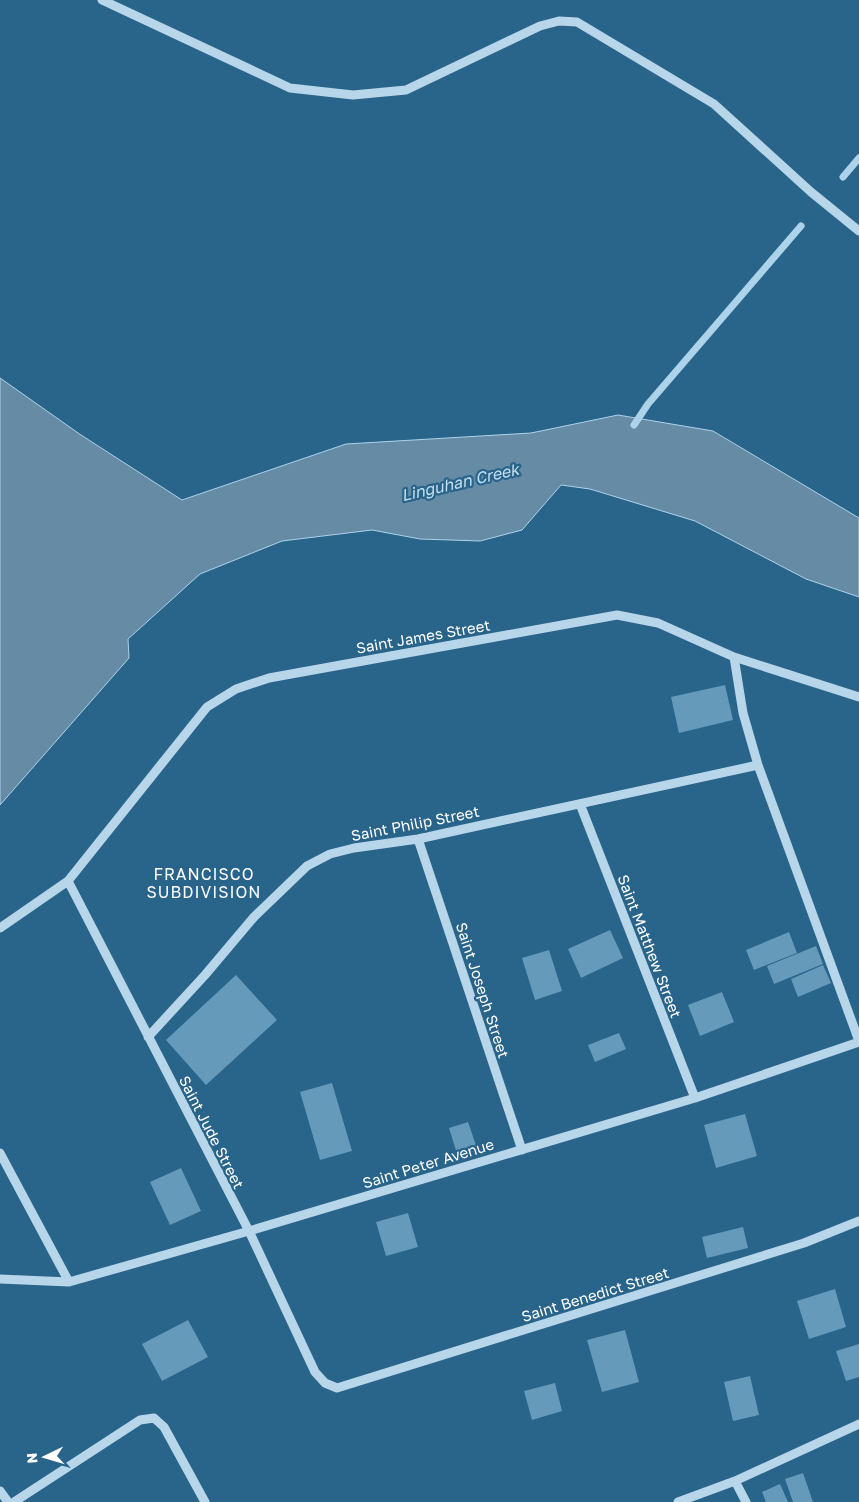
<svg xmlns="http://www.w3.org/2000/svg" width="859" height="1502" viewBox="0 0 859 1502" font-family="'Golos Text',sans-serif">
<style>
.water{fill:#668ca5;stroke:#acd3e9}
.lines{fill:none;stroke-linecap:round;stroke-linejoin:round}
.stream{stroke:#acd3e9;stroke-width:7}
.building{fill:#659aba}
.minor{stroke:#b8d6e9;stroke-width:9}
.labels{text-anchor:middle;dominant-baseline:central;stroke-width:4.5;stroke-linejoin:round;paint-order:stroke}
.street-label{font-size:15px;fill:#fff;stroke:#29648a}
.water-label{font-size:16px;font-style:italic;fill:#c3e0f0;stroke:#29648a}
.neighbourhood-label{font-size:16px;letter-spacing:1px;fill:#fff;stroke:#29648a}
</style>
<rect width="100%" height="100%" fill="#29648a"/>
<!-- water -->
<path class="water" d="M0 378 81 435 182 500 346 444 531 433 618 415 713 431 859 518V597L806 579 695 521 590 489 561 485 522 530 480 541 420 539 372 530 282 541 200 574 128 639 129 658 0 805Z"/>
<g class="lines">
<!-- stream -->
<path class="stream" d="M843 177 859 158
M634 425 648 404 801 226"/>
</g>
<!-- building -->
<path class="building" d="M725 685 733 720 679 733 671 697Z
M610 930 623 958 581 978 568 949Z
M789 932 797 953 754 970 746 950Z
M816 946 823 964 774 984 767 966Z
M549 950 562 991 535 1000 522 958Z
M823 965 831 983 798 997 791 979Z
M236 975 277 1020 206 1085 166 1040Z
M722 992 734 1022 700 1036 688 1005Z
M619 1033 626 1049 595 1062 588 1045Z
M332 1083 352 1151 320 1160 300 1092Z
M745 1114 757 1156 716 1168 704 1125Z
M468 1122 478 1151 458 1157 449 1128Z
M181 1168 201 1211 170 1225 150 1182Z
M408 1213 418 1247 386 1256 376 1222Z
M743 1227 748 1248 707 1258 702 1237Z
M835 1289 846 1327 809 1339 797 1301Z
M188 1320 208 1357 162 1381 142 1344Z
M625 1330 639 1382 602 1392 587 1340Z
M859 1344V1377L846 1381 836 1351Z
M750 1376 759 1415 733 1421 724 1382Z
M555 1383 562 1411 532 1420 524 1391Z
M803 1473 813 1502H793L785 1479Z
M780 1484 788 1502H766L762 1492Z"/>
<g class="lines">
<!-- minor -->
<path class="minor" d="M102 0 290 88 353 95 406 90 540 26 559 21 577 22 714 104 811 192 859 231
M734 657 743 713 758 765 859 1041
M580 804 695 1098
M418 839 522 1150
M68 881 249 1231 315 1372 325 1383 337 1388 804 1243 859 1221
M0 928 68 881 207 707 236 689 269 678 617 615 658 623 734 657 859 697
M148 1037 205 975 254 917 307 866 330 854 354 848 418 839 758 765
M0 1153 69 1282
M0 1279 69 1282 249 1231 695 1098 859 1042
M735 1481 746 1502
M0 1491 8 1502
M14 1502 140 1420 154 1418 164 1427 205 1502
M678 1502 735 1481 859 1424"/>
</g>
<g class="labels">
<!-- street labels -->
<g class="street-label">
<text transform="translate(423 636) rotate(-10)">Saint James Street</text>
<text transform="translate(415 823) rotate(-11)">Saint Philip Street</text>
<text transform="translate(650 946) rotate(69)">Saint Matthew Street</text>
<text transform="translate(483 990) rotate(72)">Saint Joseph Street</text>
<text transform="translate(212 1132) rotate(63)">Saint Jude Street</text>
<text transform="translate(428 1163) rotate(-17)">Saint Peter Avenue</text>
<text transform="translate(595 1294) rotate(-17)">Saint Benedict Street</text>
</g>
<!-- water labels -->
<g class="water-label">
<text transform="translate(460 482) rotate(-13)">Linguhan Creek</text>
</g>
<!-- neighbourhood labels -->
<g class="neighbourhood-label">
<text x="204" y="874">FRANCISCO<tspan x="204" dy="18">SUBDIVISION</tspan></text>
</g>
</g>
<!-- north arrow -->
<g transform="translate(45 1457) rotate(265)" stroke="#29648a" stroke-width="4" paint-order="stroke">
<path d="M0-4L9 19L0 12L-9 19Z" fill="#ffffff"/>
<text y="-8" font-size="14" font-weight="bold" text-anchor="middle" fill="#ffffff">N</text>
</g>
</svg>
